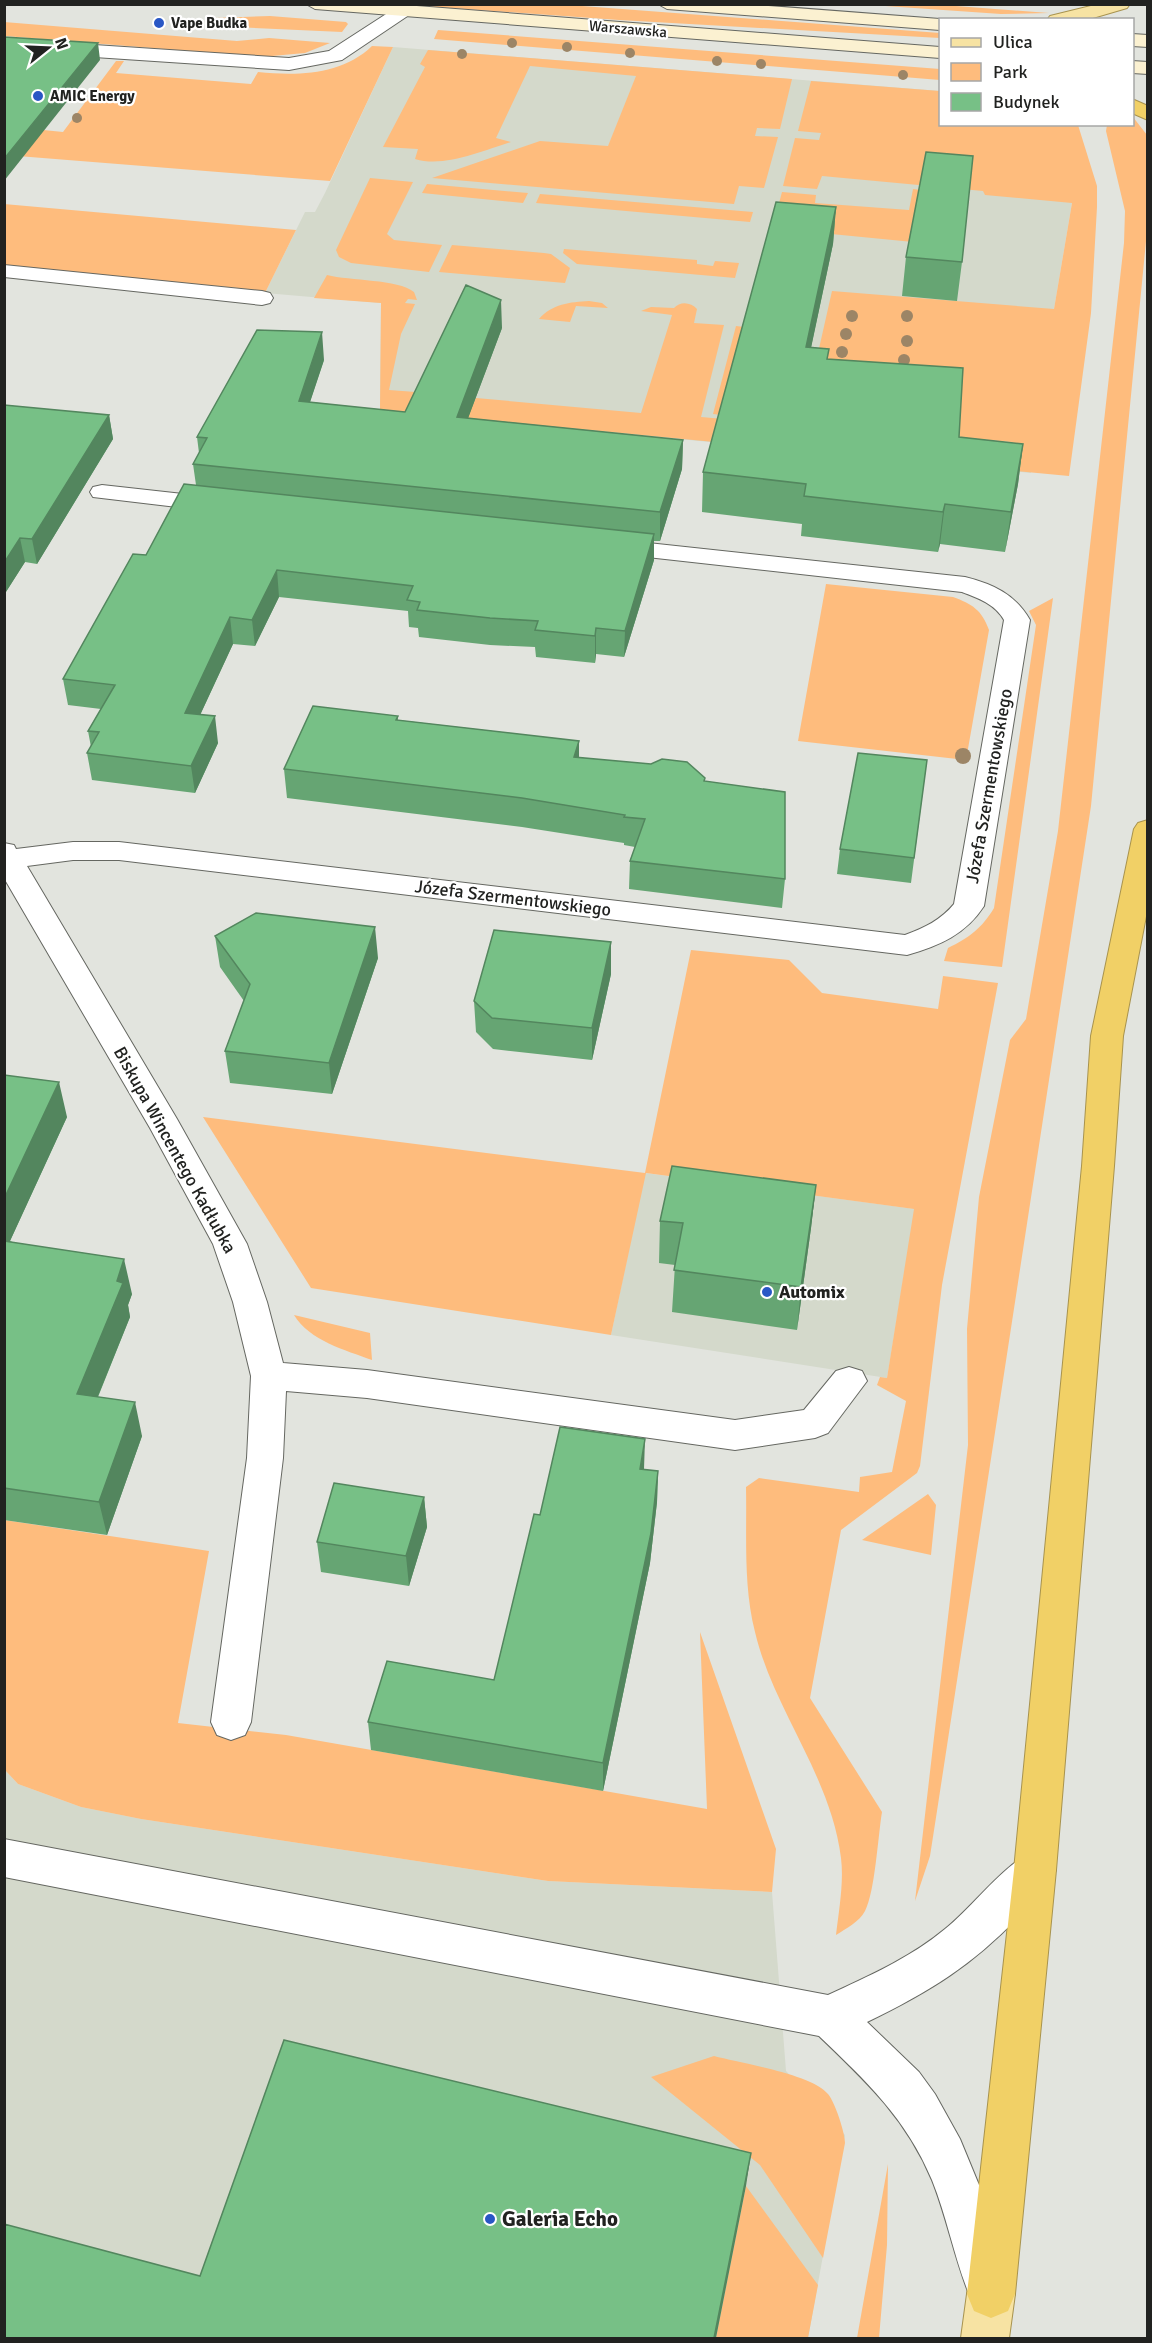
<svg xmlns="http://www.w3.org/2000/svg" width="1152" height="2343" viewBox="0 0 1152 2343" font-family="Signika,sans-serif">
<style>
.built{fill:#d4d9cb}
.green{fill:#febc7d}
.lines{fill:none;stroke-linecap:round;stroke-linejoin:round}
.service-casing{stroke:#656761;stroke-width:2}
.minor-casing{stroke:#656761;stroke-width:2}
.secondary-casing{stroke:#656761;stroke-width:2}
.primary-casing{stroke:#a8934e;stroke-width:2}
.motorway-casing{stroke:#a8934e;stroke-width:2}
.service{fill:#fff;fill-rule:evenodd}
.minor{fill:#fff;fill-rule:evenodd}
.secondary{fill:#fbf1d1;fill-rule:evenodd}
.primary{fill:#f7e3a3;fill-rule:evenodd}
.motorway{fill:#f1d066;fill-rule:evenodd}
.tree{fill:#9c8566}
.wall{fill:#66a573}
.shaded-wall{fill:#53865e}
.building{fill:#77c086;stroke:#53865e;stroke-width:1.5}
.poi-dot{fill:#2957c5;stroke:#fff;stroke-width:2}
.labels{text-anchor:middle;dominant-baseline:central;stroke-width:4.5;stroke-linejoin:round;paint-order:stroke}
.far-poi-label{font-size:15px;font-weight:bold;fill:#212220;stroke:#fff;text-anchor:start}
.far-street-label{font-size:15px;fill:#212220;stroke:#fff}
.street-label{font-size:18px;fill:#212220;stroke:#fff}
.poi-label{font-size:18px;font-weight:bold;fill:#212220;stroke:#fff;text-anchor:start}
.near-poi-label{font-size:21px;font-weight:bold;fill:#212220;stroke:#fff;text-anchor:start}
</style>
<rect width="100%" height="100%" fill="#e2e4de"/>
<!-- built -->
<path class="built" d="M393 47 940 91V124H1061L1072 203 1054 309 1031 473 380 410 381 303 265 293 305 212H315L325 193Z
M645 1173 915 1209 887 1378 611 1335Z
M4 1769 18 1784 81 1807 141 1819 548 1881 772 1892 786 2071 845 2135 808 2338H5Z"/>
<!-- green -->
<path class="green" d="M410 5H569L940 33V38L619 20Z
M871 5H943L1049 13 1001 14Z
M270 16 346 22 348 24 342 32 211 26 215 18Z
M4 22 237 41 269 38 330 43 305 53 261 57 5 36Z
M438 30 940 69V80L434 39Z
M372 46 393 47 330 181 5 155 4 126 63 132 116 61H124L116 73 251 84 258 72C298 76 342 75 372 46Z
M428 50 792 79 780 129 757 128 755 136 778 137 764 188 739 186 734 204 432 178 540 141 608 146 636 76 530 66 496 138 511 142C482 151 444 168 415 159L418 149 383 147 425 67 420 64Z
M811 81 940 91V124L1078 125 1097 186V207L1091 313 1069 476 380 410 381 303 314 298 327 275C350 281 398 279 414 292L417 300 408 299 405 303 415 304 401 334 389 390 429 393 474 402 476 398 641 413 672 315 641 311 651 307 674 308C680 301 691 302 697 309L694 323 724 325 701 417 1011 444V442L784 421 811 384 832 291 1054 309 1072 203 985 195 983 191 822 176 817 189 783 186 795 138 819 140 821 133 798 131Z
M1133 117 1147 135V231L1091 806 937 1811 930 1856 915 1901 968 1445 967 1329 979 1197 1010 1040 1026 1019 1058 831 1124 243 1125 211 1106 131 1107 125 1132 124Z
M370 178 413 182 387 234 394 240 442 245 429 272 351 263 339 257 336 250Z
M427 184 528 193 523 203 422 193Z
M913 189 921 190 913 242 780 229 778 207 782 192 816 195 815 203 909 210Z
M540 194 753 212 750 222 536 203Z
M4 204 296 230 265 293 238 288 5 267Z
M452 245 544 253 551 254 570 268 565 283 439 272Z
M564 249 697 260V264L713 266 715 261 739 263 735 278 577 264 563 253Z
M589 301 602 303 608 308 576 306 570 322 539 319C552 304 570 302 589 301Z
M736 326 744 327 721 415 713 414Z
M826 584 953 597C972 604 982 610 989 630L966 760 798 741Z
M1053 598 1002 967 944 961 948 948C969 938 982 928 994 908L1036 625 1029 611Z
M691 950 789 960 822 993 938 1009 943 976 998 983 942 1285 920 1466 917 1473 841 1530 810 1698 882 1812C878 1836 875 1892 865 1911 859 1922 847 1928 836 1935 839 1910 844 1882 841 1858 831 1776 773 1709 755 1632 743 1585 747 1535 746 1487L759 1478 859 1492 860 1477 892 1472 906 1401 877 1385 880 1377 887 1378 914 1209 646 1173 611 1335 311 1288 203 1117 645 1173Z
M294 1315 370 1333 372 1360C345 1350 310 1341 294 1315Z
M928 1494 936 1505 931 1555 862 1540Z
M4 1520 209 1551 178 1723 286 1735 707 1809 700 1632 776 1849 772 1892 548 1881 141 1819 81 1807 18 1784 4 1769Z
M714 2056C740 2063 812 2074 828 2094 835 2102 845 2133 845 2143L823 2258 760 2165 651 2077Z
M888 2164 887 2245 879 2338H857Z
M746 2186 818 2285 808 2338H716Z"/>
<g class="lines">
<defs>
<path id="service" d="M403 6 409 7 412 11 409 15 342 60 289 70 4 51V39L289 58 329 51 397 7Z
M4 265 262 291 270 293 273 298 270 303 262 305 4 277Z
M4 1839 828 1995C869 1976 910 1958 945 1929 973 1907 1004 1863 1035 1851L1050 1856 1056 1870C1048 1888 1035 1899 1022 1913 973 1965 931 1991 867 2022L919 2072 935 2094 960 2139 986 2202 1010 2277 1003 2294 986 2301 969 2294C954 2257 947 2217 932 2180 906 2118 866 2081 819 2036L4 1877Z"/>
<path id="minor" d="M102 485 219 498 228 500 231 505 228 510 219 512 93 497 90 492 93 487Z
M611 539 965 577C993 584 1015 594 1030 620L984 906C966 934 939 946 907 955L119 860H73L27 866 177 1119 247 1244 267 1302 283 1363 367 1370 735 1420 804 1410 836 1371 849 1367 862 1371 867 1381 828 1433 815 1438 735 1450 367 1398 286 1391 283 1458 251 1722 245 1735 231 1740 217 1735 211 1722 247 1458 251 1376 233 1302 213 1244 150 1128 4 878V843L14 845 16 849 73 842H119L905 935C924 928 941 920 954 904L1004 620C995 604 978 598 962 592L602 552 598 547 602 542Z"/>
<path id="secondary" d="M306 4H391L940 47V58L315 9Z
M658 4H744L940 19V30L667 9Z
M1132 34 1148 35V47L1132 46Z
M1132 61 1148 62V74L1132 73Z"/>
<path id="primary" d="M1099 4H1130L1127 8 1086 20H1047L1050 16Z
M991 2270 1008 2277 1015 2294 1009 2338H961L967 2294 974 2277Z"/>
<path id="motorway" d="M1132 99 1148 106V120L1132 113Z
M1148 820V906L1123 1036 1114 1166 1056 1870 1015 2294 1008 2311 991 2318 974 2311 967 2294 1014 1870 1082 1166 1091 1036 1134 829 1138 823Z"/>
</defs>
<!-- service casing -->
<use href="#service" class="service-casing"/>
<!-- minor casing -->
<use href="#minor" class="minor-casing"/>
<!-- secondary casing -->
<use href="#secondary" class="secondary-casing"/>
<!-- primary casing -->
<use href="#primary" class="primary-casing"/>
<!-- motorway casing -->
<use href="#motorway" class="motorway-casing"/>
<!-- service -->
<use href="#service" class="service"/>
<!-- minor -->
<use href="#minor" class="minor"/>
<!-- secondary -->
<use href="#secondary" class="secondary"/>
<!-- primary -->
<use href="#primary" class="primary"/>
<!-- motorway -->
<use href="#motorway" class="motorway"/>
</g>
<!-- trees -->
<g class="tree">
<circle cx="512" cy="43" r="5"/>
<circle cx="567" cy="47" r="5"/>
<circle cx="630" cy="53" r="5"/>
<circle cx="462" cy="54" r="5"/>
<circle cx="717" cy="61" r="5"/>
<circle cx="761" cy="64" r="5"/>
<circle cx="903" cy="75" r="5"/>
<circle cx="77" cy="118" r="5"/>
<circle cx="852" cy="316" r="6"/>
<circle cx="907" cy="316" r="6"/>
<circle cx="846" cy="334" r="6"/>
<circle cx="907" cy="341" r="6"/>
<circle cx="842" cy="352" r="6"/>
<circle cx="904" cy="360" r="6"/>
<circle cx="963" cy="756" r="8"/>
</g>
<!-- wall -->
<path class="wall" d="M836 207 833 244 811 347 828 359 959 437 1023 444 1018 484 1005 552 940 544 938 552 801 536 802 524 702 512 703 472Z
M906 257 962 262 957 301 902 296Z
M502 328 468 418 683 440 682 469 660 541H654V560L624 657 596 654 595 663 536 657 535 647 490 645 419 637 418 628 409 627 408 611 279 597 255 646 233 644 200 715 218 743 195 793 92 780 87 753 91 747 88 731 101 709 68 705 63 679 146 555 196 485 193 464 199 453 197 437 324 360 310 402 405 412Z
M4 405 109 415 113 439 37 564 25 562 4 595Z
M398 716V720L579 741V757L705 781 785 879 782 908 629 889 630 861 635 847 624 845V843L522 827 287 798 284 769Z
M927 760 911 883 837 874 840 849Z
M215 936 378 958 332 1094 230 1083 225 1051 244 1001 220 967Z
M611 942V974L592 1060 493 1049 476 1032 474 1001Z
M4 1075 67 1117 10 1241 132 1294 128 1305 130 1317 98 1397 142 1436 107 1535 4 1520Z
M816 1185 811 1228 797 1330 672 1312 675 1265 659 1263 660 1221Z
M644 1470 658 1471 657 1502 650 1563 603 1791 371 1750 368 1722 494 1680 540 1515Z
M424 1497 427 1527 409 1586 321 1572 317 1542Z"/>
<!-- shaded-wall -->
<path class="shaded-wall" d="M98 43 100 60 4 181V159Z
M836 207 833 244 803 386 806 347Z
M501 300 502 328 458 445 457 417Z
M322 332 324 360 301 429 299 401Z
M109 415 113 439 37 564 32 539Z
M683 440 682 469 660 541V512Z
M1023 444 1018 484 1005 552 1011 512Z
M945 504 940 544 938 552 943 512Z
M654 534V560L624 657 625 631Z
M20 538 25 562 4 595V563Z
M277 570 279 597 255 646 252 620Z
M230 617 233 644 189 739 185 713Z
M596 628V654L595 663V636Z
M215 716 218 743 195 793 191 766Z
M579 741V769L574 757Z
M375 927 378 958 332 1094 329 1063Z
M611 942V974L592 1060V1028Z
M59 1082 67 1117 4 1254V1199Z
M816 1185 811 1228 797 1330 801 1287Z
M124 1259 132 1294 128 1305 130 1317 85 1428 77 1394Z
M135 1402 142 1436 107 1535 99 1502Z
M645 1439 644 1469 639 1500 640 1469Z
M658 1471 657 1502 650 1563 603 1791V1763Z
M424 1497 427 1527 409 1586 406 1556Z
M751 2153 746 2186 716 2338H714Z"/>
<!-- building -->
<path class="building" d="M4 37 98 43 4 159Z
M926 152 973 156 962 262 906 257Z
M776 202 836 207 806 347 829 349 827 359 963 368 959 437 1023 444 1011 512 945 504 943 512 804 496 806 484 703 472Z
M466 285 501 300 457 417 683 440 660 512 193 464 207 438 197 437 257 330 322 332 299 401 405 412Z
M4 405 109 415 32 539 20 538 4 563Z
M184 484 654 534 625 631 596 628 595 636 535 630 538 621 490 618 417 610 420 602 407 600 413 586 277 570 252 620 230 617 185 713 215 716 191 766 87 753 99 732 88 731 115 685 63 679 133 554 146 555Z
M313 706 398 716 396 720 579 741 574 757 651 764 662 759 687 762 705 778 704 781 785 792V879L630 861 645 819 624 817 625 815 522 798 284 769Z
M858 753 927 760 914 858 840 849Z
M256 913 375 927 329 1063 225 1051 250 984 215 936Z
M494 930 611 942 592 1028 492 1018 474 1001Z
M4 1075 59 1082 4 1199Z
M672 1166 816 1185 801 1287 674 1270 683 1223 660 1221Z
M4 1241 124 1259 117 1281 123 1283 77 1394 135 1402 99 1502 4 1488Z
M560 1427 645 1439 640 1469 658 1471 651 1533 603 1763 368 1722 387 1661 494 1680 534 1514 540 1515Z
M334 1483 424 1497 406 1556 317 1542Z
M284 2040 751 2153 714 2338H4V2224L200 2276Z"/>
<!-- markers -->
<g class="poi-dot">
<circle cx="159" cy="23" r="6"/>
<circle cx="38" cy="96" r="6"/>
<circle cx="767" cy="1292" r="6"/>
<circle cx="490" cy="2219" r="6"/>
</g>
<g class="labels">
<!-- far-poi labels -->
<g class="far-poi-label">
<text x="171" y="23">Vape Budka</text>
<text x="50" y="96">AMIC Energy</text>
</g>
<!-- far-street labels -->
<g class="far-street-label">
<text transform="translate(628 29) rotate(5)">Warszawska</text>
</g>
<!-- street labels -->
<g class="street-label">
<text transform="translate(989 786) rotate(-80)">Józefa Szermentowskiego</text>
<text transform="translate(513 898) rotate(7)">Józefa Szermentowskiego</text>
<text transform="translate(175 1150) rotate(61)">Biskupa Wincentego Kadłubka</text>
</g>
<!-- poi labels -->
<g class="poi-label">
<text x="779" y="1292">Automix</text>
</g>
<!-- near-poi labels -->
<g class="near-poi-label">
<text x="502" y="2219">Galeria Echo</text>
</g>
</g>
<!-- border -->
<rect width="1152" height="2343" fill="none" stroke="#212220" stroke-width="12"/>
<!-- legend -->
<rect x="939" y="18" width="195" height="108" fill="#ffffff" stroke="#a6a7a6" stroke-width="1.5"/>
<rect x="951" y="38" width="30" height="9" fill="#f7e3a3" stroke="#a6a7a6" stroke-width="1.5"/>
<text x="993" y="48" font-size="18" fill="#212220">Ulica</text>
<rect x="951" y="63" width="30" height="18" fill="#febc7d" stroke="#a6a7a6" stroke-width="1.5"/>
<text x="993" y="78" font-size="18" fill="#212220">Park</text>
<rect x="951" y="93" width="30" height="18" fill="#77c086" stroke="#a6a7a6" stroke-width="1.5"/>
<text x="993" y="108" font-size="18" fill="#212220">Budynek</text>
<!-- north arrow -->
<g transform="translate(48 48) rotate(72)" stroke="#ffffff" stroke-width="4.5" paint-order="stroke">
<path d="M0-4.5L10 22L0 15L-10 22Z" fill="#212220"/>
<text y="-9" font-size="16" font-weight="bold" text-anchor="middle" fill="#212220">N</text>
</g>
</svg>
